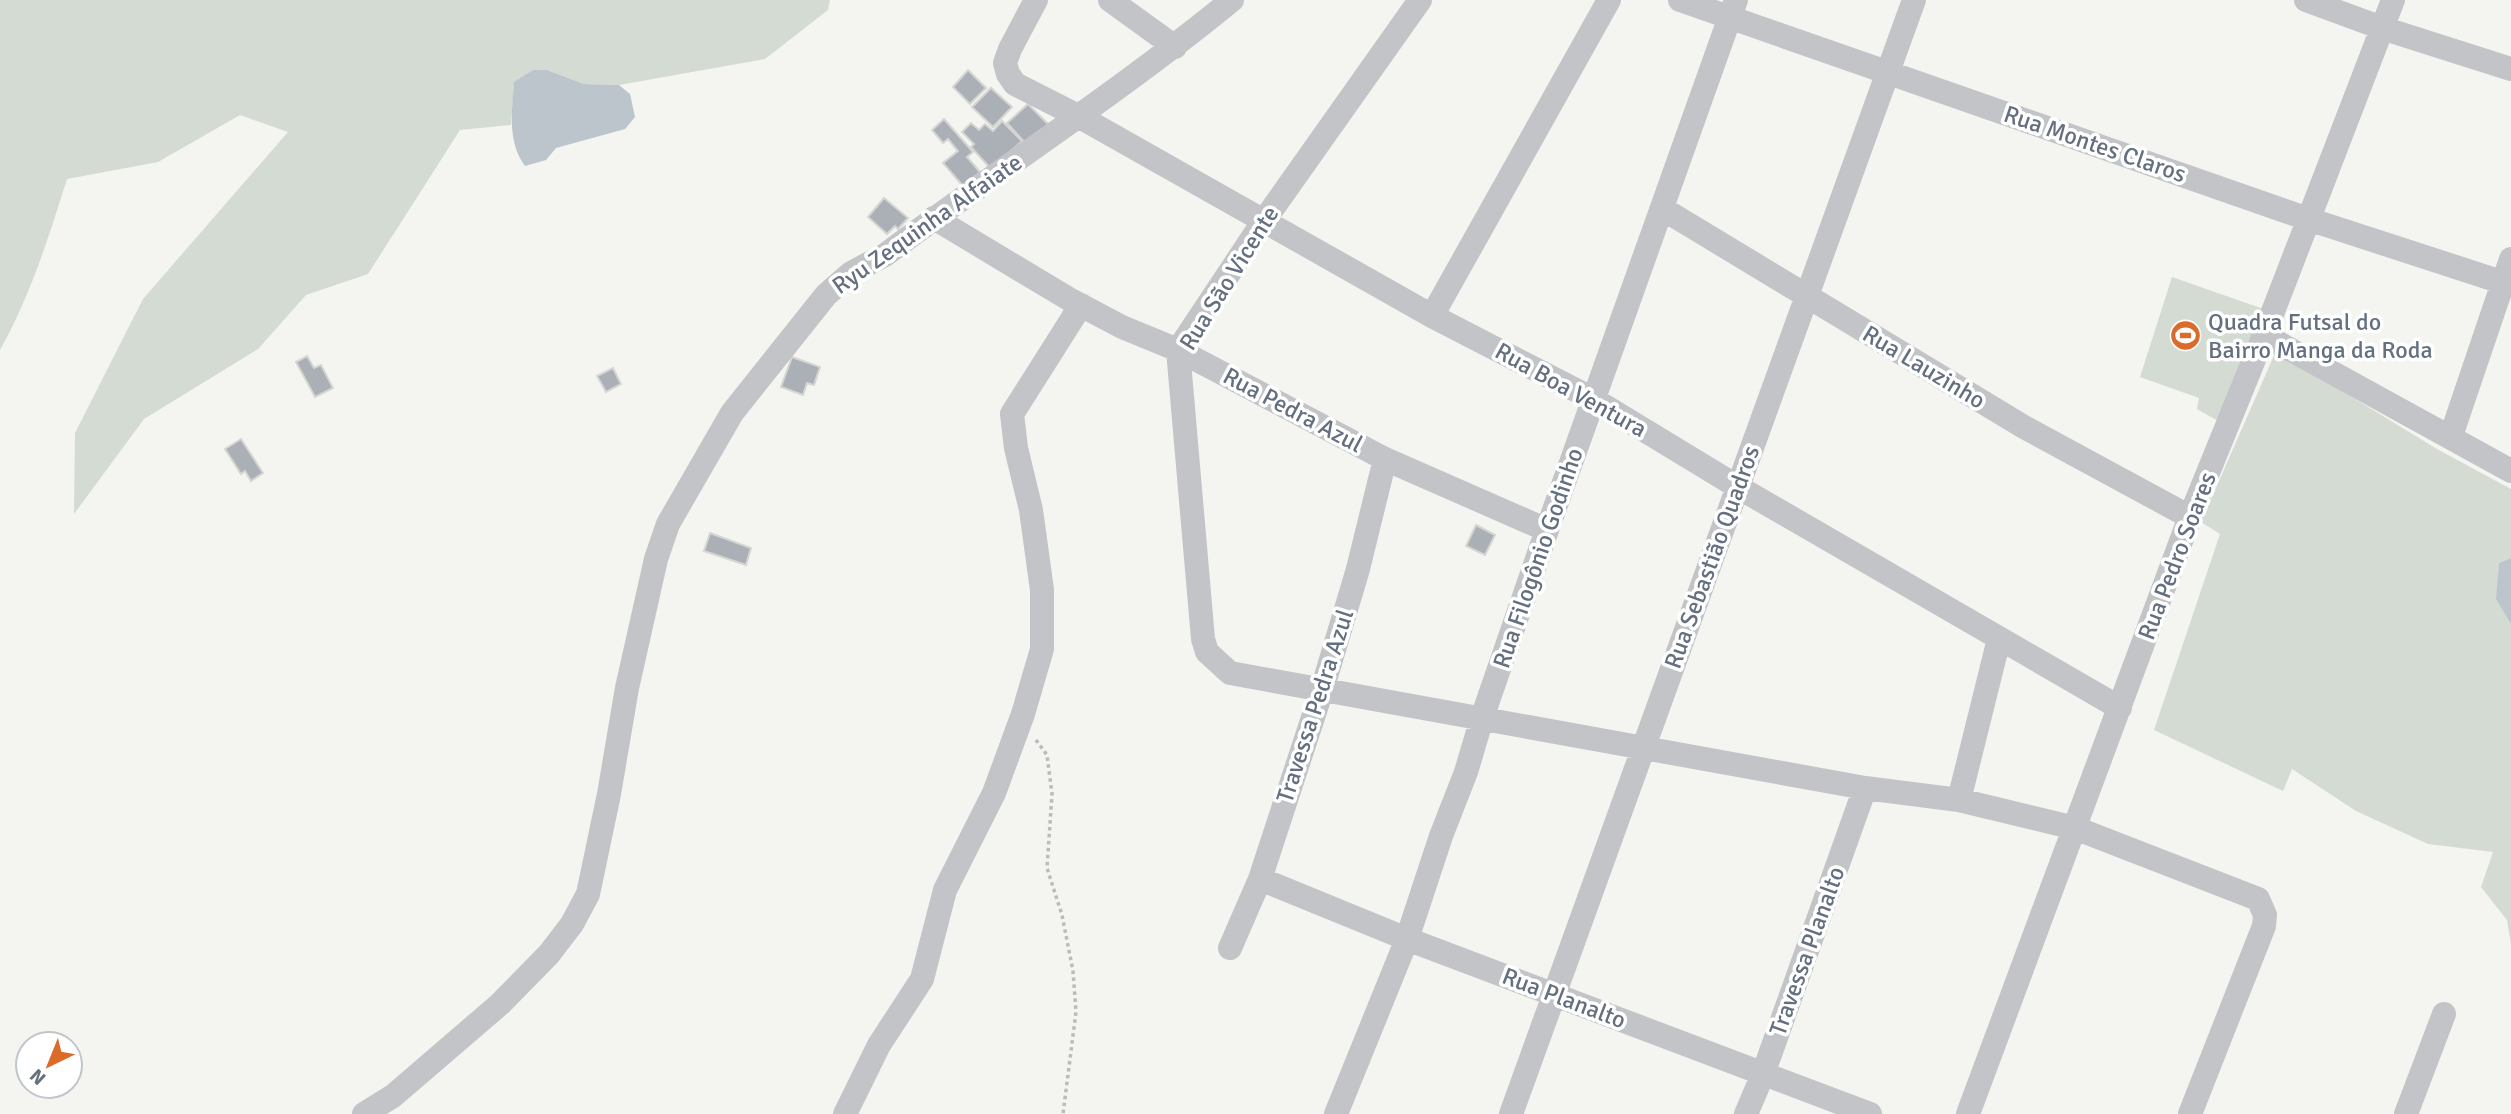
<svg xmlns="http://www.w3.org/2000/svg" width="2511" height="1114" viewBox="0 0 2511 1114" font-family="Signika,sans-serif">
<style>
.green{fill:#d4dbd2}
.water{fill:#bdc5cc}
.building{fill:#aab0b6;stroke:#d5d5d3;stroke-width:2}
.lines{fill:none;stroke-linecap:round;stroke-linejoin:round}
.path{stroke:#b9bbbd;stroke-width:3.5;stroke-dasharray:3.5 3.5;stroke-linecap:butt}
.minor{stroke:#c2c4c8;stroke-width:24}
.labels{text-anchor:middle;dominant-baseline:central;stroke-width:7;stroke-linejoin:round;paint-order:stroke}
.street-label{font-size:24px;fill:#647080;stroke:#fff}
.poi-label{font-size:24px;fill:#647080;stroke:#fff;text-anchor:start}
</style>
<rect width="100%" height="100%" fill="#f4f4f0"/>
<!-- green -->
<path class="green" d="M0 0H830L828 10 765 59 619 85 584 84 547 70H533L514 83 511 125 460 130 368 274 306 295 258 349 144 419 74 514 75 433 143 299 288 132 240 115 158 162 67 179C49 236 30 297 0 350Z
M2172 277 2272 312 2227 426 2197 409 2199 398 2140 377Z
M2276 351 2437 449 2511 489V558L2499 563 2497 599 2511 624V944L2507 920 2481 887 2493 852 2428 844 2356 811 2292 769 2283 791 2154 730 2220 534 2201 522Z"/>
<!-- water -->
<path class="water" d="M533 70H547L584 84 619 85 630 94 635 117 625 129 556 148 546 160 525 166C507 142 512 111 514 82Z
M2511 558V624L2496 599 2499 563Z"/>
<!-- building -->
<path class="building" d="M968 70 986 88 970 104 953 87Z
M991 88 1012 107 993 127 972 107Z
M1028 104 1049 125 1027 145 1007 123Z
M944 119 973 152 967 157 980 172 963 186 943 163 958 151 948 139 943 143 932 130Z
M1002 121 1022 141 991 169 971 147 974 144 962 132 971 123 979 130 985 124 993 131Z
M884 198 908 218 898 229 895 226 887 234 868 217Z
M307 356 314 368 321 365 333 388 315 397 296 362Z
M792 357 820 367 814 385 807 383 803 395 781 387Z
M613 368 621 384 606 392 597 376Z
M241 439 263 473 251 481 245 471 241 474 225 449Z
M1476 525 1495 535 1485 555 1466 546Z
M710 533 751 548 746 565 704 551Z"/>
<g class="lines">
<!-- path -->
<path class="path" d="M1036 740 1047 755 1052 794 1047 868 1062 915 1073 971 1076 1012 1063 1114"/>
<!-- minor -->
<path class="minor" d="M1036 0 1010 49 1005 63 1008 74 1015 84 1080 117 1432 316 1593 399 1738 487 2120 708
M1110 0 1175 47
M1420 0 1263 222 1178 350 1203 639 1207 652 1230 673 1865 788 1959 800 2075 828 2258 899 2265 915 2264 926 2190 1114
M1680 0 2308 219 2511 285
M2306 0 2382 28 2511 69
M1663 209 2024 427 2190 517
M934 218 1069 299 1122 327 1178 350 1385 459 1547 530
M1432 316 1609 0
M2264 335 2511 471
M2451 436 2511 259
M1959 800 1999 639
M1260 879 1407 939 1870 1114
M1230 948 1260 879 1322 690 1358 569 1385 459
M364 1114 393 1096 500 1004 549 954 572 924 588 894 609 794 627 688 656 559 668 524 732 413 826 295 851 273 885 255C1000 169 1121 91 1232 0
M845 1114 879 1045 922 979 945 890 994 793 1023 714 1042 649V590L1031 510 1016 448 1012 414 1081 305
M1336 1114 1407 939 1441 836 1466 772 1482 718 1547 530 1736 0
M1511 1114 1914 0
M1746 1114 1763 1074 1865 788
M1968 1114 2190 517 2264 335 2393 0
M2406 1114 2444 1014"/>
</g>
<!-- icons -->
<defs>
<symbol id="stadium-disc" viewBox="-11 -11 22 22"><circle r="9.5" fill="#dc6b29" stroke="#fff"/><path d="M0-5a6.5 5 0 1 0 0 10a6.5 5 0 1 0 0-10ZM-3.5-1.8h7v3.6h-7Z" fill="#fff"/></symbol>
</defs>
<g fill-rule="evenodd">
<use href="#stadium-disc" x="2168" y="318" width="35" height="35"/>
</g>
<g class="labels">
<!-- street labels -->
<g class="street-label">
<text transform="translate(2095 144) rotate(19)">Rua Montes Claros</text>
<text transform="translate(927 224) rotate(-35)">Ryu Zequinha Alfaiate</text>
<text transform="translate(1229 278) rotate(-58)">Rua São Vicente</text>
<text transform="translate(1924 367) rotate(31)">Rua Lauzinho</text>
<text transform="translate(1571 390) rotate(29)">Rua Boa Ventura</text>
<text transform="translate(1293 410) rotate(28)">Rua Pedra Azul</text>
<text transform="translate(2177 556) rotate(-69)">Rua Pedro Soares</text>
<text transform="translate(1712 557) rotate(-70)">Rua Sebastião Quadros</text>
<text transform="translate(1538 558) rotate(-71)">Rua Filogônio Godinho</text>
<text transform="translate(1315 706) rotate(-72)">Travessa Pedra Azul</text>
<text transform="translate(1807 951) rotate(-70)">Travessa Planalto</text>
<text transform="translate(1564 998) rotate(21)">Rua Planalto</text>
</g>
<!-- poi labels -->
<g class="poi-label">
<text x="2208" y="322">Quadra Futsal do<tspan x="2208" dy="28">Bairro Manga da Roda</tspan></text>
</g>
</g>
<!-- north arrow -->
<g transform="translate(49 1065) rotate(223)"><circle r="33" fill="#ffffff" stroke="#c1c6cc" stroke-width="2"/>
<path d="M0-5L12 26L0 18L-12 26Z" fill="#dc6b29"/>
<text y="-10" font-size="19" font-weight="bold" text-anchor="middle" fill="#647080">N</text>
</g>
</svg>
